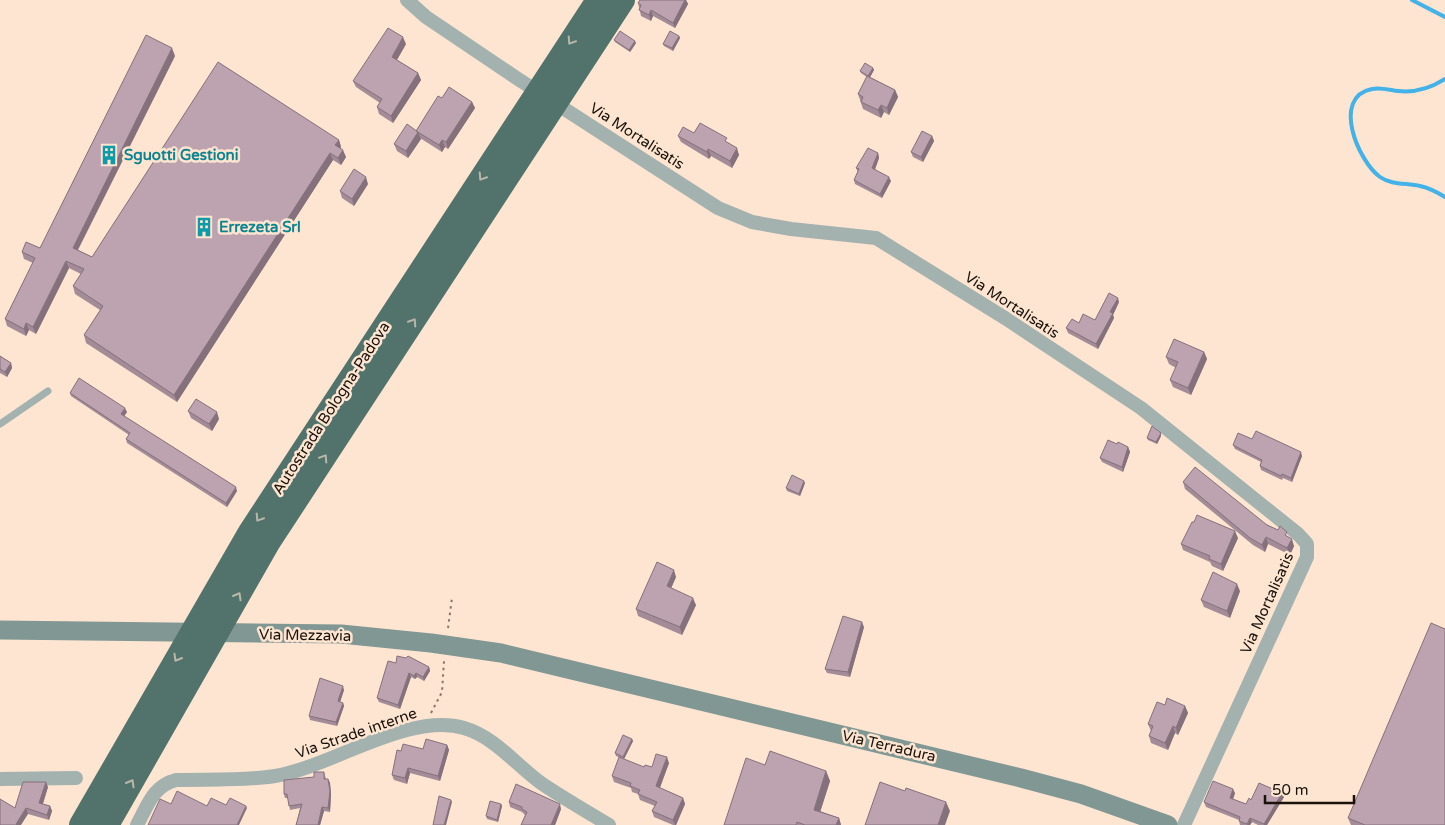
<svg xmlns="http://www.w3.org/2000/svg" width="1445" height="825" viewBox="0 0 1445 825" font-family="'Varela Round',sans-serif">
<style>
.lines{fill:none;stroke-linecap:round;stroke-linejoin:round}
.stream{stroke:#43b2e8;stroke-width:4}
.path{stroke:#88786b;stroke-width:2;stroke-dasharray:2.5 4;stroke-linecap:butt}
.service{stroke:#a4b2af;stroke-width:7}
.minor{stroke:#a4b2af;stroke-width:14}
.secondary{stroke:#819793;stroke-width:19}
.motorway{stroke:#52726c;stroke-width:24}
.wall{fill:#a38b97}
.shaded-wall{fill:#84717b}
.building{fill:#bda2b0;stroke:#84717b}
.oneway{stroke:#b9b7a9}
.labels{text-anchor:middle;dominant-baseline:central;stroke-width:5;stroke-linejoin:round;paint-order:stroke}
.street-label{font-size:15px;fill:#1a120b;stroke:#fde5d1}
.culture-label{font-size:15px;font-weight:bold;fill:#0d838f;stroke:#fde5d1;text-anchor:start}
</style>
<rect width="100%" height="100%" fill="#fde5d1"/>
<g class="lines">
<!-- stream -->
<path class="stream" d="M1412 0 1445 17
M1445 79C1431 88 1415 93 1398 91 1390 90 1380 87 1372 89 1331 97 1358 161 1380 177 1391 185 1407 183 1420 186 1429 188 1437 192 1445 197"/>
<!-- path -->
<path class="path" d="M448 628 452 598
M431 713 442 692 444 661"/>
<!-- service -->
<path class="service" d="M0 424 48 391"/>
<!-- minor -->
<path class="minor" d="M407 0 426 17 518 79 718 208 752 222 791 229 876 238 1005 318 1141 408 1298 534 1307 544V557L1184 825
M0 779 76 778
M137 825C148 805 153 786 176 780 209 779 243 781 275 776 333 766 408 712 464 728 495 737 516 765 541 783 563 798 586 811 609 825"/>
<!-- secondary -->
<path class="secondary" d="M0 630 341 634 431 643 501 653 1021 778 1081 794 1168 825"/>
<!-- motorway -->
<path class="motorway" d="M81 825 250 532 598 0
M107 825 268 543 623 0"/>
</g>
<!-- wall -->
<path class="wall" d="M640 0H686L688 4 675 28 653 16 651 21 641 16 638 3Z
M679 36 680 38 673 51 664 46 663 44Z
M614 40 636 43 630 52 615 42Z
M406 44 397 60 418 73 421 80 393 123 379 114 377 107 380 103 356 87 353 81Z
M175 56 78 250 92 257 339 140 341 147 340 148 346 157 341 165 333 160 177 402 86 343 84 335 100 310 75 294 73 286 81 274 69 268 36 334 29 330 26 336 7 326 5 319 33 263 24 259 22 252 40 248Z
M873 68 874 70 870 77 895 90 898 97 889 115 884 112 881 118 863 109 858 94 867 77 861 73 860 71Z
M442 98 472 102 475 108 448 149 445 147 442 152 420 138 421 139 408 158 397 151 394 144 417 131Z
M694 133 729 143 739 155 732 168 711 156 709 159 681 142 678 136Z
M932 136 934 141 923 162 913 157 911 152Z
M878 153 879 158 875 169 891 181 882 198 855 184 854 180 858 172 856 168Z
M368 184 354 206 342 198 340 191Z
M1119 302 1113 315 1114 318 1098 349 1068 333 1066 328 1079 323 1095 320Z
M1204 352 1207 359 1191 395 1173 387 1170 380 1176 368 1169 364 1166 357Z
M0 356 11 363 12 368 7 377 0 373Z
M70 393 127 412 124 416 237 491 227 507 127 443 126 439 129 435 71 396Z
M188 411 219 419 212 431 191 418Z
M1161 433V436L1157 444 1148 440 1147 438Z
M1252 439 1302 456 1292 482 1283 478 1282 480 1261 470 1260 466 1261 462 1235 449 1233 445Z
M1117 444 1128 447 1130 452 1123 472 1102 462 1100 458Z
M1183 482 1278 530 1289 538 1294 546 1290 555 1268 544 1265 552 1253 545 1185 489Z
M805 483 800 496 787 491 786 488Z
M1238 538 1223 571 1212 566 1210 562 1183 550 1181 544Z
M676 577 671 588 696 605 682 635 638 616 636 609Z
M1240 591 1230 618 1204 607 1201 600Z
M864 627 850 677 827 673 825 669Z
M406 658 429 667 430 671 424 681 417 677 415 679 411 677 400 709 379 702 377 698 396 663Z
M344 690 340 702 343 703 344 706 337 726 310 720 309 716Z
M1165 705 1185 706 1188 713 1178 735 1175 733 1168 750 1151 743 1149 736 1151 731 1148 724Z
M632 739 633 741 624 759 616 756 615 753Z
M447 745 449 750 440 781 410 773 407 784 394 780 392 775 401 751 423 749Z
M669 763 660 788 683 798 685 804 676 825H673L654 817 652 811 655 806 640 800 638 794 632 792 631 788 614 782 612 776 644 767H652Z
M765 765 826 771 830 781 820 811 839 818 841 825H724Z
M324 772 326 779H328L330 783 331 795 330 812 324 811 320 825H296L300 808 290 810 288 798H285L284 794Z
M48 787 43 804 50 806 52 811 49 820 28 814 15 808Z
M1235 793 1233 799 1246 804 1251 800 1282 793 1284 797 1267 825H1258L1252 822 1250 825H1240L1239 820 1206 807 1204 802Z
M509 802 561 809 555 825H521L525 815 522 812 510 807Z
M501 804 502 806 498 822 487 819 486 816Z
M1348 818 1445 825H1351Z"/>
<!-- shaded-wall -->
<path class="shaded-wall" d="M685 0H686L688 4 675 28 673 23Z
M651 10 653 16 651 21 649 15Z
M679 36 680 38 673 51 672 48Z
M403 37 406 44 395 63 392 57Z
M635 41 636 43 630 52 629 50Z
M172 48 175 56 75 255 73 248Z
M873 68 874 70 869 79 868 76Z
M418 73 421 80 393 123 391 116Z
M895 90 898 97 889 115 887 108Z
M472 102 475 108 448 149 446 142Z
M881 105 884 112 881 118 878 110Z
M418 132 421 139 408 158 406 151Z
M932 136 934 141 923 162 921 157Z
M339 140 341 147 338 152 335 145Z
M442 140 445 147 442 152 439 145Z
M737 148 739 155 732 168 730 161Z
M708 149 711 156 709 159 707 152Z
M343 150 346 157 341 165 338 158Z
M330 153 333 160 177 402 174 395Z
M878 153 879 158 874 172 872 168Z
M366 177 368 184 354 206 352 199Z
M889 177 891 181 882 198 880 194Z
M66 261 69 268 36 334 33 327Z
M1118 298 1119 302 1113 315 1114 318 1098 349 1096 344 1110 312Z
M26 323 29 330 26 336 24 329Z
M1204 352 1207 359 1191 395 1188 388Z
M11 363 12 368 7 377 5 372Z
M125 408 127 412 123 418 121 414Z
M217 412 219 419 212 431 209 424Z
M1161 433V436L1157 444 1156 442Z
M1128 447 1130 452 1123 472 1122 467Z
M1301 452 1302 456 1292 482 1291 478Z
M804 481 805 483 800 496 799 494Z
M236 487 237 491 227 507 226 503Z
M1235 531 1238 538 1223 571 1221 564Z
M1266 537 1268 544 1265 552 1262 545Z
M1292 539 1294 546 1290 555 1287 548Z
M674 570 676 577 669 593 667 586Z
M1237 584 1240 591 1230 618 1227 611Z
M693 598 696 605 682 635 680 627Z
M862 622 864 627 850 677 848 672Z
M429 667 430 671 424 681 423 677Z
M409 673 411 677 400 709 398 705Z
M416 673 417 677 415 679 414 676Z
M343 686 344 690 339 705 338 701Z
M343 703 344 706 337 726 336 722Z
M1185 706 1188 713 1178 735 1176 728Z
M1173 726 1175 733 1168 750 1165 743Z
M632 739 633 741 624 759 623 757Z
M447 745 449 750 440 781 438 776Z
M667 757 669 763 658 792 656 786Z
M408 768 410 773 407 784 405 778Z
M826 771 830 781 818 819 814 810Z
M328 779 330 783 331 795 330 812 328 808Z
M46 782 48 787 41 809 39 803Z
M1233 789 1235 793 1232 802 1230 798Z
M1282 793 1284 797 1267 825H1264V824Z
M683 798 685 804 676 825H675L673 820Z
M451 800 452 802 446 825H444Z
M946 802 950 811 945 825H938Z
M501 804 502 806 498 822 497 820Z
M560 804 561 809 555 825H551Z
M50 806 52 811 49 820 47 815Z
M246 806 247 808 239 825H237Z
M322 807 324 811 320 825H318Z
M26 808 28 814 21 825H16V824Z
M839 818 841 825H836Z
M1250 818 1252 822 1250 825H1247Z"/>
<!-- building -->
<path class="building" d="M640 0H685L673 23 651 10 649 15 639 10 641 5 638 3Z
M388 28 403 37 392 57 418 73 391 116 377 107 382 99 353 81Z
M620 31 635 41 629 50 614 40Z
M670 31 679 36 672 48 663 44Z
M146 35 172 48 73 248 92 257 218 62 339 140 335 145 343 150 338 158 330 153 174 395 84 335 103 306 73 286 84 269 66 261 33 327 26 323 24 329 5 319 35 258 22 252 26 242 40 248Z
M865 63 873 68 868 76 860 71Z
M867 76 895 90 887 108 881 105 878 110 861 102 863 97 858 94Z
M449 87 472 102 446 142 442 140 439 145 416 131 438 96 442 98Z
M700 123 727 138 725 141 737 148 730 161 708 149 707 152 678 136 683 127 694 133Z
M407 124 418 132 406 151 394 144Z
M922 131 932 136 921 157 911 152Z
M868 148 878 153 872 168 889 177 880 194 854 180 859 169 856 168Z
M354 169 366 177 352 199 340 191Z
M1109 293 1118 298 1110 312 1113 313 1096 344 1066 328 1072 319 1079 323 1083 314 1095 320Z
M1174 339 1204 352 1188 388 1170 380 1178 362 1166 357Z
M0 356 11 363 5 372 0 369Z
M79 378 125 408 121 414 236 487 226 503 126 439 130 433 70 393Z
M196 399 217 412 209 424 188 411Z
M1152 426 1161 433 1156 442 1147 438Z
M1256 431 1301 452 1291 478 1282 474 1281 476 1260 466 1262 460 1233 445 1238 433 1252 439Z
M1108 440 1117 444 1118 442 1128 447 1122 467 1100 458Z
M1195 467 1267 525 1278 530 1280 526 1287 532 1285 535 1292 539 1287 548 1266 537 1262 545 1250 538 1183 482Z
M792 475 804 481 799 494 786 488Z
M1197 515 1235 531 1221 564 1209 559 1210 556 1181 544 1192 522H1194Z
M657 562 674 570 667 586 693 598 680 627 636 609Z
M1213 572 1237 584 1227 611 1201 600Z
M843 616 862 622 848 672 825 669Z
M1431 623 1445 629V825H1365L1348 818Z
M397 656 406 658 408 656 429 667 423 677 416 673 414 676 409 673 398 705 377 698 388 661 396 663Z
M320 678 343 686 338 701 343 703 336 722 309 716Z
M1167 698 1185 706 1176 728 1173 726 1165 743 1149 736 1153 726 1148 724 1157 702 1165 705Z
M623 735 632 739 623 757 615 753Z
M426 739 447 745 438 776 408 768 405 778 392 775 397 750 401 751 403 744 423 749Z
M770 751 826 771 814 810 839 818 836 825H805L797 822 796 825H724L746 758 765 765Z
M656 754 667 757 656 786 683 798 673 820 652 811 657 802 638 794 640 790 630 786 631 783 612 776 619 757 644 767 645 765 652 767Z
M314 772H324V779H328L330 791 328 808 322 807 318 825H296L302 804 289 806 287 794H284V780L314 777Z
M1213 781 1233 789 1230 798 1246 804 1249 798 1251 800 1259 783 1282 793 1264 824 1250 818 1247 824 1239 821 1240 817 1204 802Z
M23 782H46L39 803 50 806 47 815 26 808 16 824 17 825H0V799L15 808Z
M880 782 905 791 906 788 946 802 938 825H865Z
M516 784 560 804 551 825H521L527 812 522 809V807L509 802Z
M177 791 207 806 211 798 226 805 230 798 246 806 237 825H148L160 799 171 804Z
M439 796 451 800 444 825H433Z
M490 801 501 804 497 820 486 816Z"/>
<!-- one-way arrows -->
<defs><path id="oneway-chevron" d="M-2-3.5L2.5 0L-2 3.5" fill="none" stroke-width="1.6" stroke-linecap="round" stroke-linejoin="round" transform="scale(1.25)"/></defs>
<g class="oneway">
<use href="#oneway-chevron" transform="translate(571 41) rotate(123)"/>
<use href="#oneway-chevron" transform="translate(482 177) rotate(123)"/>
<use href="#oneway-chevron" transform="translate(413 322) rotate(-57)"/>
<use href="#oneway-chevron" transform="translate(324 458) rotate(-57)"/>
<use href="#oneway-chevron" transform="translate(259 518) rotate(123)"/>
<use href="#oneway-chevron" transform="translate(238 596) rotate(-60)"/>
<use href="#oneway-chevron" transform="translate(177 658) rotate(120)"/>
<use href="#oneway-chevron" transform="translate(131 783) rotate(-60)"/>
</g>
<!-- icons -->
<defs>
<symbol id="building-bare" viewBox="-9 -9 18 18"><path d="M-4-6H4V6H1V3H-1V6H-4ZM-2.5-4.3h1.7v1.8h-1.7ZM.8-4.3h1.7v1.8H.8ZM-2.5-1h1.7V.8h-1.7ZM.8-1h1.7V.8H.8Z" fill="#0f9aa8" stroke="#fde5d1" stroke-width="2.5" paint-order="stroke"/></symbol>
</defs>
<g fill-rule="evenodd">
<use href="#building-bare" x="95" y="141" width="28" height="28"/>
<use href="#building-bare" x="190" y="213" width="28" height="28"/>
</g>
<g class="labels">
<!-- street labels -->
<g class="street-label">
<text transform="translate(637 136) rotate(33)">Via Mortalisatis</text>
<text transform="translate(1012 305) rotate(33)">Via Mortalisatis</text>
<text transform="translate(331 408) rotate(-57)">Autostrada Bologna-Padova</text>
<text transform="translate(1267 603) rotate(-66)">Via Mortalisatis</text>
<text transform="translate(305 635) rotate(1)">Via Mezzavia</text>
<text transform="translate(356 733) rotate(-19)">Via Strade interne</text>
<text transform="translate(889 746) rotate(13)">Via Terradura</text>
</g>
<!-- culture labels -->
<g class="culture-label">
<text x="124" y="155">Sguotti Gestioni</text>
<text x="219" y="227">Errezeta Srl</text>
</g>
</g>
<!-- scale -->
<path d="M1265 795v8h89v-8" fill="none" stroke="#1a120b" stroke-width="2.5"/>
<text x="1272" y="795" font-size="15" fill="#1a120b" stroke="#fde5d1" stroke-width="4" paint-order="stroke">50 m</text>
</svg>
